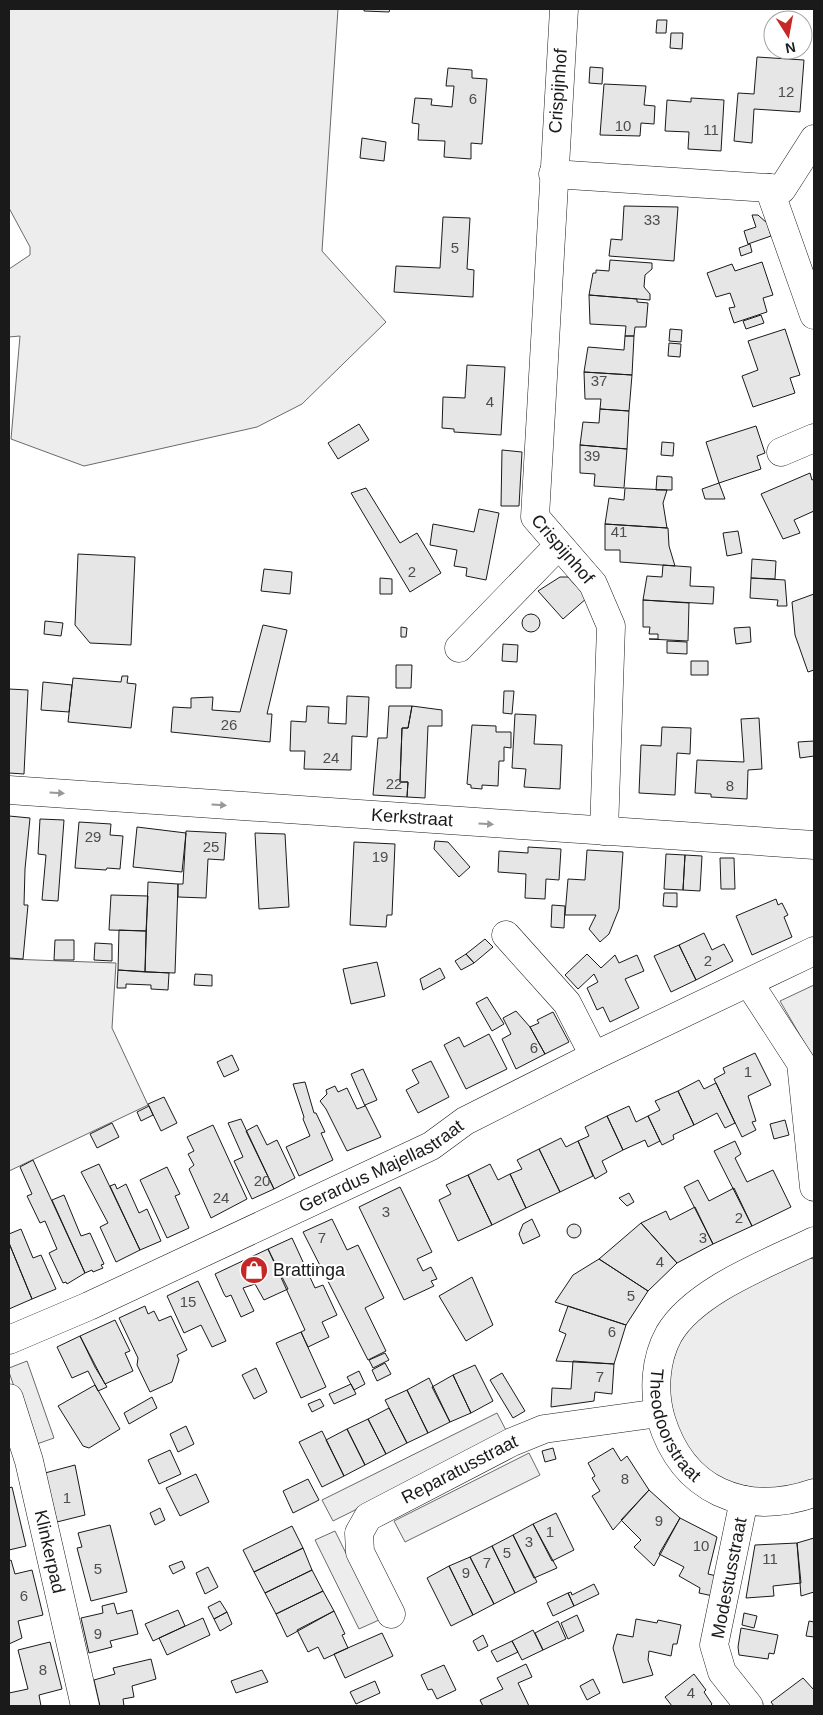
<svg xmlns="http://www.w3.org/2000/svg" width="823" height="1715" viewBox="0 0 823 1715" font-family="Arial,sans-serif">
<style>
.built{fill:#ededed;stroke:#6a6a6a}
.building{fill:#e6e6e6;stroke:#1a1a1a}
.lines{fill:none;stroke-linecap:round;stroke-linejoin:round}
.minor-casing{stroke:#1a1a1a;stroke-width:29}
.minor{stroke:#fff;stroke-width:28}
.oneway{fill:#989898}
.labels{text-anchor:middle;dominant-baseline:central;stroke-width:4;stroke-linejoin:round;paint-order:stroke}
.number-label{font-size:15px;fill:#4d4d4d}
.street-label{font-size:18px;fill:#1a1a1a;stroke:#fff}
.poi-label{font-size:18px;fill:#1a1a1a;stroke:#fff;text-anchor:start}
</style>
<rect width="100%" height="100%" fill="#fff"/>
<!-- built -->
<path class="built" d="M9 9H338L322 251 386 322 302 404 257 427 84 466 11 439 20 336 9 337V269L30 255V247L9 208Z
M9 959 116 963 112 1028 148 1105 9 1171Z
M814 985V1075L812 1056 780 1001Z
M809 1258 814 1259V1480L779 1491 738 1487 701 1466 672 1422 667 1380 679 1342 697 1317 724 1298Z
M27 1361 54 1438 34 1445 9 1372V1368Z
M497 1413 508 1434 333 1521 322 1500Z
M529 1453 540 1475 405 1542 394 1521Z
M335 1531 379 1620 359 1629 315 1540Z"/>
<!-- building -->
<path class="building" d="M364 9H390L389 12 364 11Z
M657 20H667L666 33H656Z
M671 33H683L682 49 670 48Z
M757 57 804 60 800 112 754 109 752 143 734 141 738 93 754 94Z
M590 67 603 68 602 84 589 83Z
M448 68 472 70V78L487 79 482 144 471 143V159L444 157 445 141 418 140 419 124 412 123 415 98 432 99 431 105 452 107 454 86H446Z
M604 84 646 86 644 105 655 106 654 124 641 123 640 136 600 135Z
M691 98 724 100 721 151 688 149 689 132 665 131 667 100 691 102Z
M362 138 386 142 384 161 360 158Z
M624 206 678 207 674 261 609 256 611 239 622 240Z
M752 215H758L767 223 771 236 748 244 744 231 756 227Z
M443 217 470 218 467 269 474 270 473 297 394 292 396 266 440 268Z
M750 244 752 252 741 256 739 248Z
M610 260 652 263V269L645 275 644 287 650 294V300L589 295 593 273H596V270L609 271Z
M762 262 773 295 763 298 767 312 734 323 729 308 735 307 730 293 716 297 707 273 732 264 735 271Z
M589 295 637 299V302L648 303 646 327H635L634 336H625L626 326 590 324Z
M761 315 764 323 746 329 743 321Z
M670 329 682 330 681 342 669 341Z
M785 329 800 375 790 378 795 393 753 407 742 376 758 370 748 341Z
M625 336H634L632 375 584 372 588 347 624 350Z
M669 343 681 344 680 357 668 356Z
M467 365 505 367 501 435 454 432V429L442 428 443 397 465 398Z
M584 372 632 375 629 411 600 409 601 399H585Z
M600 409 629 411 627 449 580 445 583 422 599 423Z
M359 424 369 440 338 459 328 443Z
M756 426 765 453 757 456 761 469 719 483 706 442Z
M662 442 674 443 673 456 661 455Z
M580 445 627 449 624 488 594 486 595 474 580 473Z
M502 450 522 452 519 506H501Z
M810 473 812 480 814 479V511L794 520 800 533 783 539 761 494Z
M657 476 672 477V490H656Z
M719 483 725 499H705L702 489Z
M366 488 400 543 417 533 441 573 410 592 351 493Z
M625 488 667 490 663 503 667 528 605 524 609 498 624 500Z
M479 509 499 513 486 580 466 576 467 568 454 566 457 550 430 545 433 524 474 532Z
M605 524 668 528 669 546 675 566 620 562V550H605Z
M738 531 742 553 727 556 723 533Z
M78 554 135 557 131 645 90 643 75 625Z
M752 559 776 561 775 579 751 578Z
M663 565 691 567 690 586 714 587 713 604 643 600 647 576 662 577Z
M264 569 292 572 290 594 261 591Z
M560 577H568L587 598 563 619 538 591Z
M380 578 392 579V594H380Z
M751 578 785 580 787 606H777L778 600 750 598Z
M814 594V670L808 672 795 635 792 602Z
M643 600 689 603 688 641 649 639H658V634H649L650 627H643Z
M522 623a9 9 0 1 1 18 0a9 9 0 1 1-18 0Z
M45 621 63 623 61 636 44 634Z
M263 625 287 630 267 714H272L270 742 171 732 173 707 191 708V698L213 697 212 710 240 712Z
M401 627 407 628 406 637H401Z
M750 627 751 642 736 644 734 628Z
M667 641 687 642V654L667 653Z
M503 644 518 645 517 662 502 661Z
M691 661H708V675H691Z
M396 665H412L411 688H396Z
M122 676H128L127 683 136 684 131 728 68 722 73 678 121 682Z
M43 682 72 685 69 712 41 710Z
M9 689 28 690 24 774 9 773Z
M504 691H514L512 714 503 713Z
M347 696 369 697 367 737 352 736 351 770 304 769 305 751H290L291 721 306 722 307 706 329 707 328 723 346 724Z
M389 706H412L408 728H402L400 782H408L407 797 373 795 378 738H387Z
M412 706 442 710V726H428L425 798 407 797 408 782H400L402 728H408Z
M515 714 536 715 534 744 562 745 560 789 524 787 526 769 512 768Z
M759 718 762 769 748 770 747 799 711 797V794L695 793 697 760 744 762 741 719Z
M472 725 496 726V732H511V748L504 747V761H499L498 786 482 785V789L471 788V785L467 784Z
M662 727 691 728 690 754 677 753 675 795 639 793 641 745 661 746Z
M814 741V756L800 758 798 742Z
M9 816 30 818 25 869 24 905H28L23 959 9 958Z
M40 819 64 820 58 901 42 900 46 855 38 854Z
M79 822 111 824 110 835 123 836 120 869 107 868 106 870 75 868Z
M137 827 186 833 182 872 133 867Z
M186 831 226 833 224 860 208 859 206 898 178 897V884H183Z
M255 833 285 834 289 907 259 909Z
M435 841 448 842 470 867 459 877 434 849Z
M354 842 395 844 392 915H387L386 927 350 925Z
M528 847 561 849 559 880 546 879 545 899 525 898 526 874 498 872 499 851 528 853Z
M587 850 623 852 619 909 609 934 600 942 589 929 596 915H565L568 879 585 880Z
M666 854 685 855 683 890 664 889Z
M685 855 702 856 700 891 683 890Z
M720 858H734L735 889H721Z
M148 882 178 884 175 973 145 972Z
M664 893H677V907L663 906Z
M111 895 148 896 146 931 109 930Z
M776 899 778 905 782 903 788 915 784 917 792 937 752 955 736 916Z
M552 905 565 906 564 928 551 927Z
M119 930 146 931 145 972 118 970Z
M704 933 712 950 724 944 733 961 696 980 679 945Z
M485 939 493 947 474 963 466 954Z
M55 940H74V960H54Z
M95 943 112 944V961L94 960Z
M679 945 696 980 671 992 654 956Z
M466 954 474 963 461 970 455 961Z
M587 954 601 968 615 955 619 963 637 955 644 971 625 979 639 1008 610 1022 603 1007 597 1010 587 988 598 982 594 974 578 989 565 975Z
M377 962 385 996 351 1004 343 969Z
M440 968 445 978 423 990 420 979Z
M118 970 169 973 168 990 151 989V985L126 984V988H117Z
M195 974 212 975V986L194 985Z
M487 997 504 1024 492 1031 476 1003Z
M516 1011 530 1027 545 1054 516 1069 502 1039 511 1034 503 1018Z
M553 1012 569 1042 545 1054 530 1027 539 1023 537 1020Z
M489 1034 507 1069 466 1089 444 1045 459 1037 464 1047Z
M755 1053 771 1085 748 1096 756 1121 752 1122 756 1130 742 1137 714 1079 725 1073 723 1068Z
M232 1055 239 1070 224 1077 217 1062Z
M431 1061 449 1097 418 1113 406 1090 419 1083 412 1070Z
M363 1069 377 1100 365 1105 381 1137 347 1151 326 1109 320 1101 327 1094 326 1090 335 1086 338 1092 347 1088 357 1109 365 1106 351 1074Z
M699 1080 704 1089 716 1083 735 1123 725 1128 717 1113 694 1125 678 1091Z
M305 1082 314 1113H316L325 1132 321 1133 333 1160 299 1176 286 1147 310 1136 303 1119 304 1117 293 1084Z
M678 1091 694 1125 673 1135 674 1139 662 1145 648 1116 660 1110 655 1101Z
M164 1097 177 1123 161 1131 148 1104Z
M149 1106 153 1115 141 1121 137 1112Z
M629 1106 636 1122 648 1116 660 1141 648 1147 645 1140 623 1150 607 1116Z
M607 1116 623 1150 602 1161 607 1172 595 1179 578 1141 589 1136 585 1127Z
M241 1119 274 1189 252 1199 234 1161 243 1157 228 1123Z
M785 1120 789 1135 774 1139 770 1124Z
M112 1123 119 1137 97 1148 90 1134Z
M213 1125 247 1199 211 1218 189 1169 194 1165 188 1154 194 1151 187 1137Z
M257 1125 267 1145 277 1140 295 1178 274 1189 246 1131Z
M561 1138 566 1147 578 1141 593 1176 560 1192 539 1149Z
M735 1141 741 1154 735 1158 747 1182 773 1170 791 1207 752 1226 714 1151Z
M539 1149 560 1192 526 1208 510 1174 522 1169 517 1160Z
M33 1160 85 1273 67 1284 66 1282 63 1283 49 1253 57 1249 45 1221 40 1223 27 1196 32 1194 20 1167Z
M99 1164 140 1250 116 1262 100 1227 108 1223 81 1172Z
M490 1164 498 1180 510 1174 526 1208 492 1225 468 1175Z
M167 1167 180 1194 175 1196 189 1228 167 1238 140 1180Z
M468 1175 492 1225 458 1241 439 1200 451 1194 446 1185Z
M698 1180 709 1201 734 1188 752 1226 713 1244 684 1187Z
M115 1184 117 1189 126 1184 139 1213 147 1209 161 1241 140 1250 110 1186Z
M400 1187 432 1252 417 1259 423 1271 431 1267 437 1279 431 1281 434 1286 404 1300 359 1207Z
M629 1193 634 1202 627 1206 619 1198Z
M64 1195 81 1236 90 1233 104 1264 101 1265 103 1268 93 1272 92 1270 85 1273 52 1200Z
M695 1207 713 1244 677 1263 641 1223 666 1211 670 1220Z
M332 1219 347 1250 358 1245 384 1298 365 1308 386 1351 368 1360 303 1232Z
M532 1219 540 1236 523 1244 519 1234 523 1224Z
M641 1223 677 1263 648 1291 599 1259Z
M567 1231a7 7 0 1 1 14 0a7 7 0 1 1-14 0Z
M21 1229 33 1258 41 1255 56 1289 32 1299 9 1243V1234Z
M292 1238 315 1288 323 1285 337 1315 322 1322 329 1337 308 1347 301 1332 305 1330 268 1249Z
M9 1243 32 1299 9 1309Z
M268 1249 288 1289 264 1300 255 1284 243 1288 254 1311 241 1317 231 1295 226 1297 224 1294 215 1274Z
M599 1259 648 1291 626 1325 555 1302 573 1275Z
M472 1277 493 1325 466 1341 439 1296Z
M198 1281 226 1341 212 1347 201 1325 184 1333 167 1296Z
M145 1306 148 1314 154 1311 159 1321 171 1316 187 1350 177 1355 179 1360 172 1382 150 1392 137 1365 138 1358 119 1318Z
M568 1306 626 1325 614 1364 556 1361 566 1334 559 1331Z
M115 1320 130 1351 125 1353 133 1371 105 1384 80 1336Z
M301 1332 326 1387 301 1398 276 1343Z
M80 1336 95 1367 107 1387 98 1391 88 1371 72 1378 57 1347Z
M385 1353 389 1360 373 1368 369 1360Z
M573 1361 614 1364 612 1394 595 1392 594 1401 551 1407 552 1388 571 1389Z
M385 1363 391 1374 377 1381 372 1370Z
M475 1365 493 1401 471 1413 453 1375Z
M256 1368 267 1392 254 1399 242 1375Z
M359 1371 365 1384 354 1390 347 1377Z
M502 1373 525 1411 513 1418 490 1380Z
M453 1375 471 1413 450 1422 432 1387Z
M429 1378 450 1422 428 1433 407 1390Z
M351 1384 356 1394 334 1404 329 1394Z
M95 1385 120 1429 89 1448 83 1446 58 1406Z
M407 1390 428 1433 407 1443 385 1400Z
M152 1397 157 1408 129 1424 124 1413Z
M320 1399 324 1406 312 1412 308 1404Z
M389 1408 407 1443 386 1454 368 1419Z
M368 1419 386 1454 365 1465 347 1429Z
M186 1426 194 1444 178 1452 170 1434Z
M347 1429 365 1465 344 1476 326 1440Z
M322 1431 344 1476 322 1487 299 1442Z
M553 1448 556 1459 545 1462 542 1451Z
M613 1448 621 1461 627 1456 649 1490 613 1530 592 1496 600 1491 592 1478 595 1476 588 1463Z
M170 1450 181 1474 159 1484 148 1460Z
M75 1465 85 1515 57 1522 45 1473Z
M196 1474 209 1502 180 1516 166 1488Z
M308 1479 319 1500 293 1513 283 1491Z
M12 1487 26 1546 9 1550V1488Z
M649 1490 680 1518 654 1566 634 1547 641 1540 621 1520Z
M160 1508 165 1520 155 1525 150 1513Z
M556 1513 574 1550 552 1561 533 1524Z
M680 1518 717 1537 708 1574 717 1576 713 1596 699 1593 700 1588 679 1576 684 1567 659 1554Z
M533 1524 557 1568 534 1578 513 1535Z
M110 1525 127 1592 91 1601 77 1548 82 1547 78 1533Z
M292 1526 303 1548 254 1572 243 1550Z
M513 1535 537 1582 515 1593 492 1546Z
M814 1538V1592L801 1596 797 1543Z
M797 1543 801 1583 773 1586 774 1596 746 1598 755 1545Z
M492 1546 515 1593 494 1604 470 1557Z
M303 1548 312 1570 265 1593 254 1572Z
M470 1557 494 1604 473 1615 449 1566Z
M11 1560 15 1574 32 1570 43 1615 18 1621 22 1638 9 1644V1561Z
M182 1561 185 1568 173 1574 169 1566Z
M449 1566 473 1615 451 1626 427 1578Z
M208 1567 218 1587 205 1594 196 1573Z
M312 1570 323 1591 276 1614 265 1593Z
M594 1584 599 1594 574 1606 568 1593 571 1592 572 1595Z
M323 1591 334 1611 287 1637 276 1614Z
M568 1593 574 1606 553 1616 547 1603Z
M220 1601 227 1612 214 1619 208 1607Z
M114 1603 117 1614 132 1610 138 1634 110 1641 112 1647 89 1653 81 1618 103 1613 102 1606Z
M178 1610 185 1626 153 1641 145 1624Z
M334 1611 345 1634 342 1635 348 1648 324 1659 318 1647 308 1652 297 1630Z
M227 1612 232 1624 220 1631 214 1619Z
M744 1613 757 1616 754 1628 742 1625Z
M577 1615 584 1631 568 1639 561 1623Z
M203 1618 210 1635 167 1655 159 1638Z
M636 1619 657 1623 658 1620 681 1625 677 1644H673L671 1656 649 1651 648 1660 653 1675 623 1683 613 1648 617 1634 633 1637Z
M558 1621 566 1639 543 1650 535 1633Z
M809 1621 814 1622V1637L806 1636Z
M741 1628 778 1635 774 1654 769 1653 768 1659 739 1655 738 1647Z
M533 1630 543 1650 522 1660 512 1641Z
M382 1633 393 1656 345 1678 334 1654Z
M483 1635 488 1646 478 1651 473 1641Z
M512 1641 518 1652 497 1662 491 1651Z
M50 1642 62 1689 39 1695 41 1706H9V1693L28 1689 18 1650Z
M151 1659 156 1679 132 1686 134 1697 123 1699 124 1706H100L94 1680 115 1674 113 1668Z
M526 1664 532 1677 518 1683 529 1706H483L480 1700 503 1689 497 1678Z
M444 1665 456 1690 437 1699 432 1689 428 1690 421 1675Z
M262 1670 268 1682 236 1693 231 1681Z
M694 1674 706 1690 704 1692 712 1704 710 1706H672L665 1697Z
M803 1678 814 1690V1706H774L771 1702Z
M593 1679 600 1693 587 1700 580 1686Z
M375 1681 380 1693 356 1704 350 1692Z"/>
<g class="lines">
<defs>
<g id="minor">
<path id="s1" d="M564 9 535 517 593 584 611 626 604 831"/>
<path d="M553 174 769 188 814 315"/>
<path d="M769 188 782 189 814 139"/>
<path d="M781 452 814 438"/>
<path d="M459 648 558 546"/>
<path id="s2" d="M9 790 814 845"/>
<path d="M506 935 567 1003 594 1056"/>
<path d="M749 983 801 1063 814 1187"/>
<path id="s3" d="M814 1241C769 1263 695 1290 669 1334 655 1359 653 1392 661 1419 683 1491 744 1517 814 1493"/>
<path id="s4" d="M9 1340 89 1306 431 1146 465 1121 594 1056 814 951"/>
<path id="s5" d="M9 1398 29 1461 85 1706"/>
<path d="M744 1500 714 1645 722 1672 749 1706"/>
<path id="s6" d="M391 1614 360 1552 359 1533 368 1517 512 1442 544 1429 659 1413"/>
</g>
</defs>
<!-- minor casing -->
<use href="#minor" class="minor-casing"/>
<!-- minor -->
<use href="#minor" class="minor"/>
</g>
<!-- one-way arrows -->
<defs><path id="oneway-solid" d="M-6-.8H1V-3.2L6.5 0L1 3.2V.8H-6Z" transform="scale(1.25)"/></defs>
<g class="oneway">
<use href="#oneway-solid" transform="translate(57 793) rotate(4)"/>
<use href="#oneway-solid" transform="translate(219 805) rotate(4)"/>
<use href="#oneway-solid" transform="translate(486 824) rotate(4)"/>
</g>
<!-- icons -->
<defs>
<symbol id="shop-disc" viewBox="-11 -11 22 22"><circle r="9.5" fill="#c62828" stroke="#fff"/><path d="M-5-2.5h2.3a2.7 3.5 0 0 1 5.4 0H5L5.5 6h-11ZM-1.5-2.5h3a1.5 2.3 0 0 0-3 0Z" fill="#fff"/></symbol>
</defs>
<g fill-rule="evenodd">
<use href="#shop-disc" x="238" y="1254" width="32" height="32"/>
</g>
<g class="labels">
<!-- number labels -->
<g class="number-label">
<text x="786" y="91">12</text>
<text x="473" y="98">6</text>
<text x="623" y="125">10</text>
<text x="711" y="129">11</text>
<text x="652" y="219">33</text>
<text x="455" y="247">5</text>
<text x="599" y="380">37</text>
<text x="490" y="401">4</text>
<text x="592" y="455">39</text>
<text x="619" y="531">41</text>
<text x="412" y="571">2</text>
<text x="229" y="724">26</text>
<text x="331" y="757">24</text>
<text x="394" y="783">22</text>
<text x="730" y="785">8</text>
<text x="93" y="836">29</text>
<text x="211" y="846">25</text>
<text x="380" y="856">19</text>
<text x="708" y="960">2</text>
<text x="534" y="1047">6</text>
<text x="748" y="1071">1</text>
<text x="262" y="1180">20</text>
<text x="221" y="1197">24</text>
<text x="386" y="1211">3</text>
<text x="739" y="1217">2</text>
<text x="322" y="1237">7</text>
<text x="703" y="1237">3</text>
<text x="660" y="1261">4</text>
<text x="631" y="1295">5</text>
<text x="188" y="1301">15</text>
<text x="612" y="1331">6</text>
<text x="600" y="1376">7</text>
<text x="625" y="1478">8</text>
<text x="67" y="1497">1</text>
<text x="659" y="1520">9</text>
<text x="550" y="1531">1</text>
<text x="529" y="1541">3</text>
<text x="701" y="1545">10</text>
<text x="507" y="1552">5</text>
<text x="770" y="1558">11</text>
<text x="487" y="1562">7</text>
<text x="98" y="1568">5</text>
<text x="466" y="1572">9</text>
<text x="24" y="1595">6</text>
<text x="98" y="1633">9</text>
<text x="43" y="1669">8</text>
<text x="691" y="1692">4</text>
</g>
<!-- street labels -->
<g class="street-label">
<text transform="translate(558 91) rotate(-86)">Crispijnhof</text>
<text stroke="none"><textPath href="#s1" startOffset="551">Crispijnhof</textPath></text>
<text stroke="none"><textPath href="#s2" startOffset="404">Kerkstraat</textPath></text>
<text stroke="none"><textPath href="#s4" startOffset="411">Gerardus Majellastraat</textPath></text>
<text stroke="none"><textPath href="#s3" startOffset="272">Theodoorstraat</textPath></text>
<text stroke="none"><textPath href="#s6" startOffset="210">Reparatusstraat</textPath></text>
<text stroke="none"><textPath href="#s5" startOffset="159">Klinkerpad</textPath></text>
<text transform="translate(729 1578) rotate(-79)">Modestusstraat</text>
</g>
<!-- poi labels -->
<g class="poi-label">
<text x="273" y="1270">Brattinga</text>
</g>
</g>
<!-- border -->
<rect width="823" height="1715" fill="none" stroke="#1a1a1a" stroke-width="20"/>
<!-- north arrow -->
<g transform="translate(788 35) rotate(169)"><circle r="24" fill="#ffffff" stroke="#a3a3a3"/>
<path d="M0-4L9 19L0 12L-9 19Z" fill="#c62828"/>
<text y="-8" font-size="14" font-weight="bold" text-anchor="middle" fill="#1a1a1a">N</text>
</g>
</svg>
